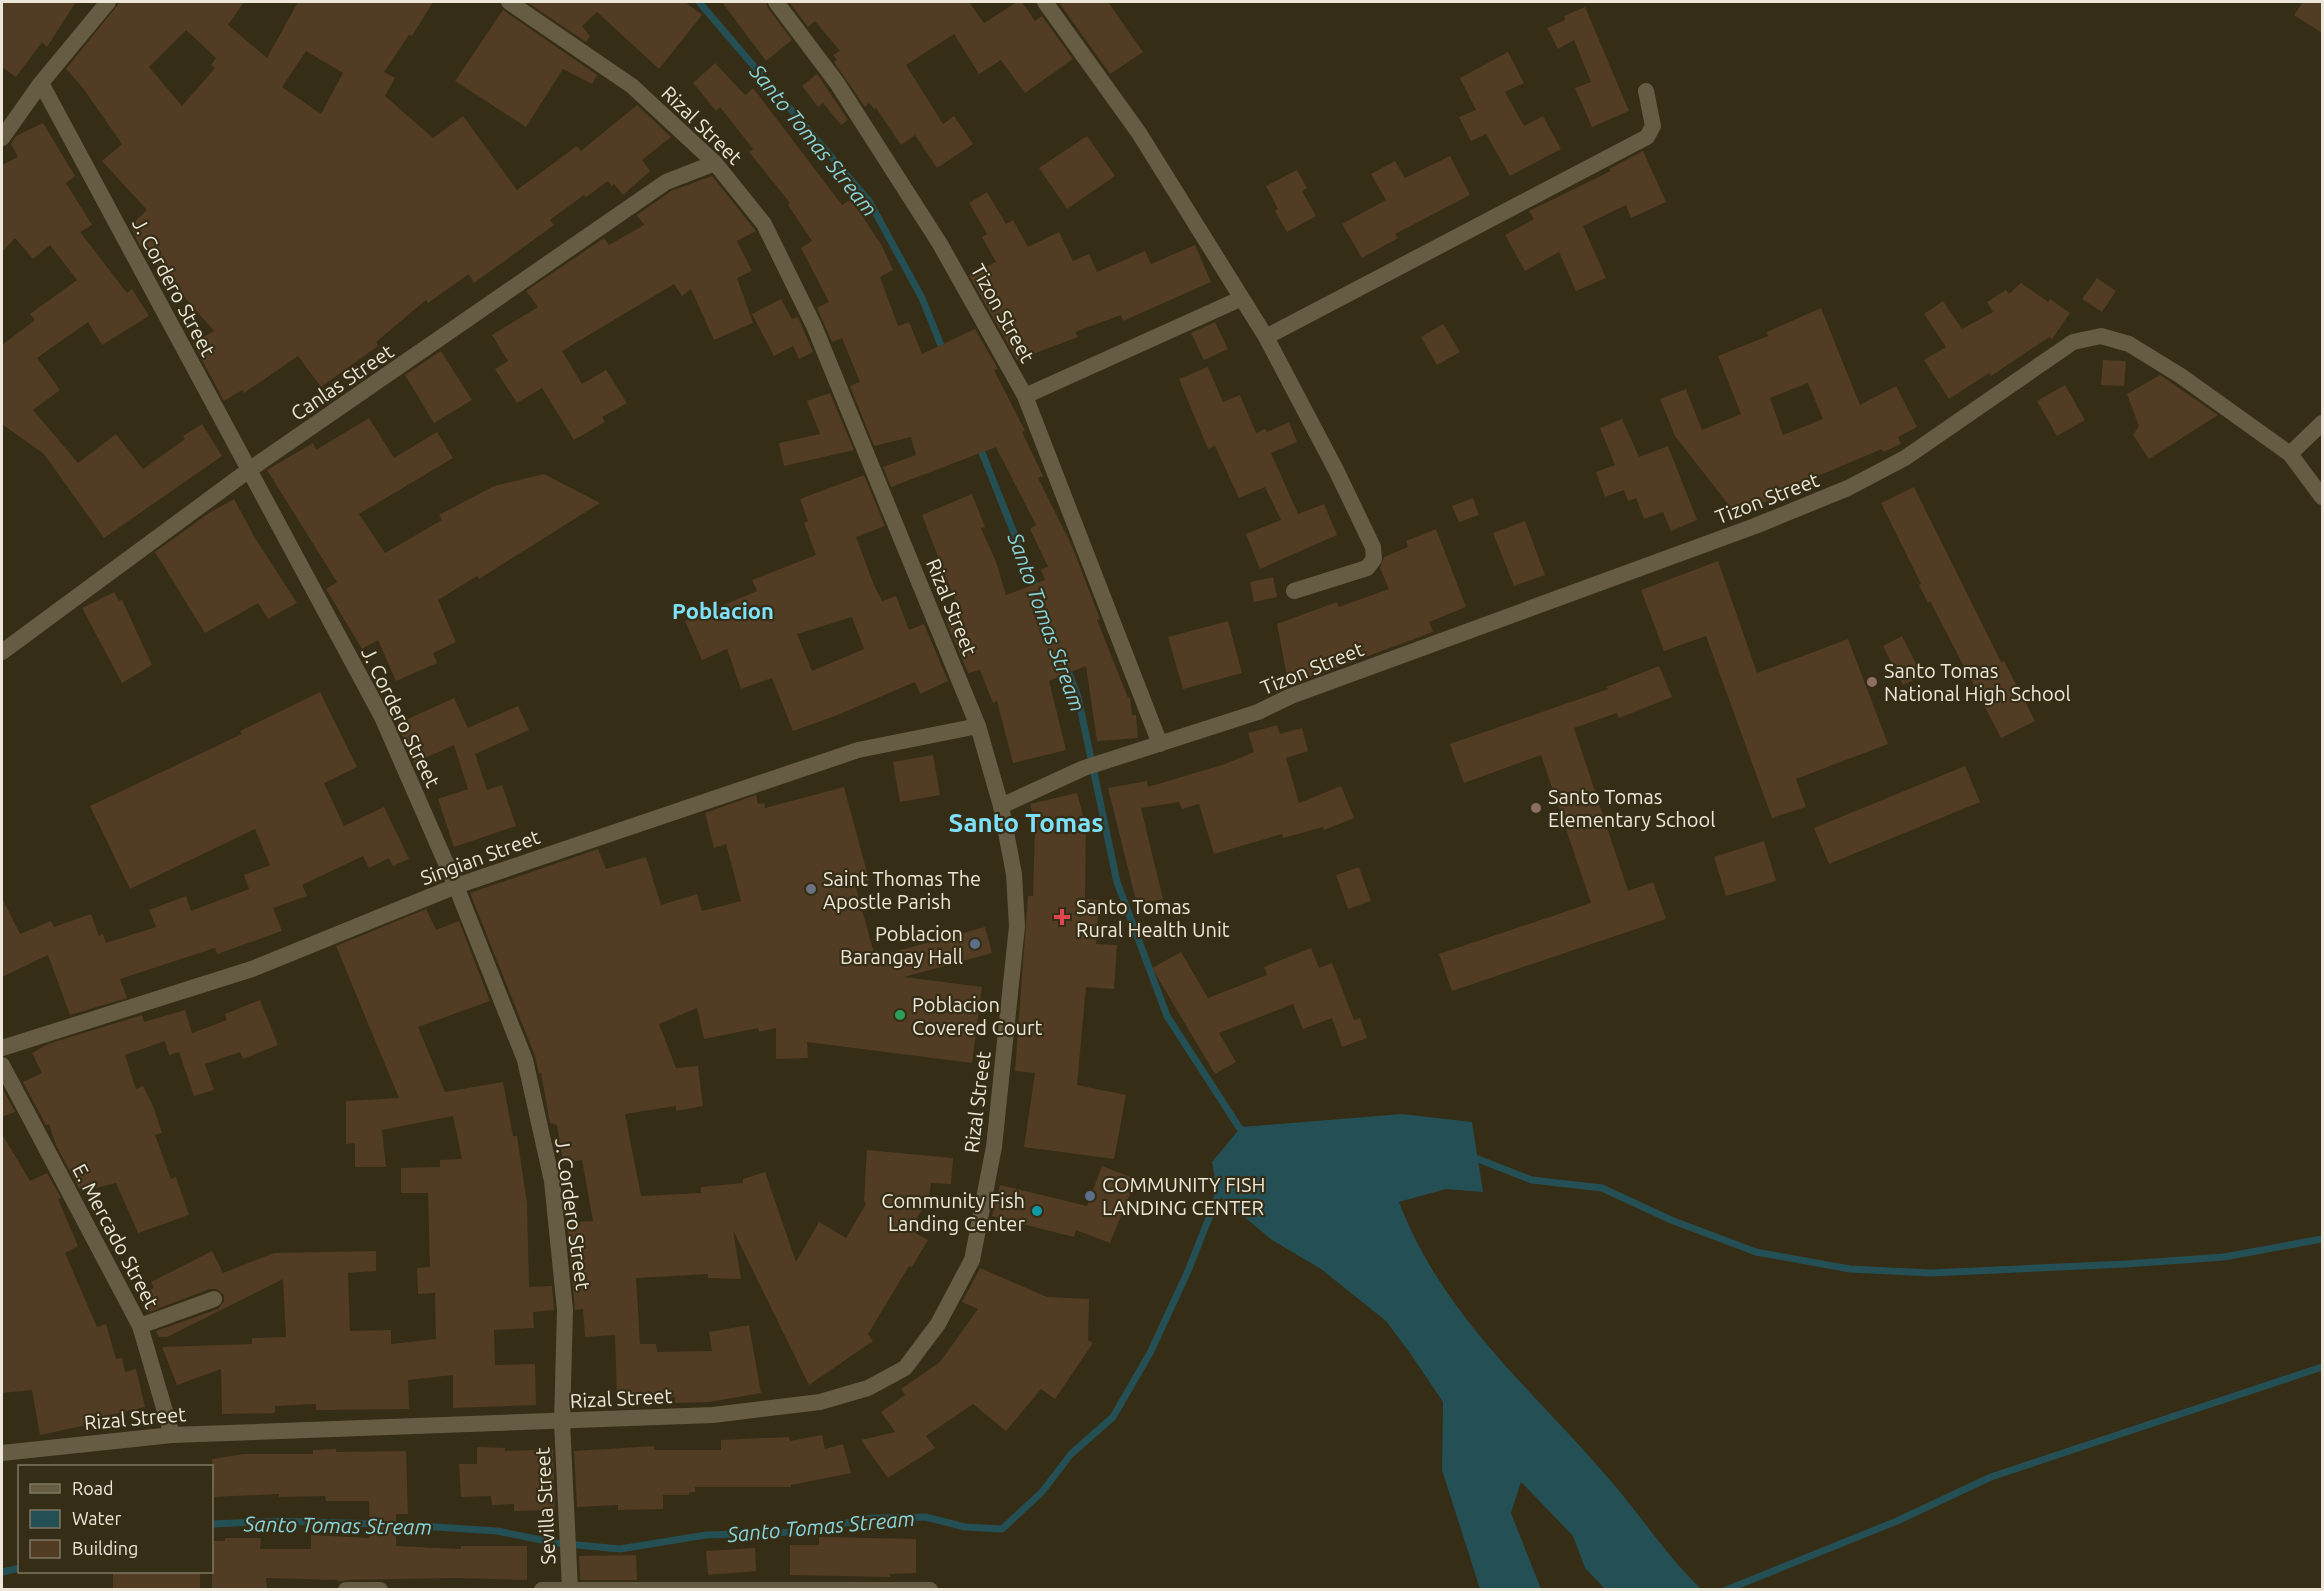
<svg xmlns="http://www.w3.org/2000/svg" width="2324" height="1591" viewBox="0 0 2324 1591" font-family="Ubuntu,sans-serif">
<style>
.water{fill:#244f54}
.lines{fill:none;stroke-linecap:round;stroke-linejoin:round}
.stream{stroke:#244f54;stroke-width:7}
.building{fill:#523c24;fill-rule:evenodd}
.minor{stroke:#655c43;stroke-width:16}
.tertiary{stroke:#655c43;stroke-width:16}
.education-dot{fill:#8d6e63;stroke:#352d15;stroke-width:2}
.worship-dot{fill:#6b7280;stroke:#352d15;stroke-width:2}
.health-dot{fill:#e0444e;stroke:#352d15;stroke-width:2}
.service-dot{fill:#5c6f8a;stroke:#352d15;stroke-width:2}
.leisure-dot{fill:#2e9e5b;stroke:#352d15;stroke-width:2}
.culture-dot{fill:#0f9aa8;stroke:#352d15;stroke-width:2}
.labels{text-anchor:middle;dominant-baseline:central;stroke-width:4.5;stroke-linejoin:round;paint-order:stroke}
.street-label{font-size:20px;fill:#ece7d9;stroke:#352d15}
.poi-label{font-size:20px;fill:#ece7d9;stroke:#352d15;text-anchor:start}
.water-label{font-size:21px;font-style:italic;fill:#87d5de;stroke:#352d15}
.quarter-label{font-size:22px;font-weight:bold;fill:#7de1fa;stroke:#352d15}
.district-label{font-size:26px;font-weight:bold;fill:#7de1fa;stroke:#352d15}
</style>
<rect width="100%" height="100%" fill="#352d15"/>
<!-- water -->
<path class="water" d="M1402 1114 1472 1122 1483 1192 1446 1189 1399 1202C1444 1319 1532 1388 1610 1480 1641 1516 1667 1556 1701 1589H1605L1585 1568 1573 1536 1521 1482 1511 1513 1541 1589H1480L1442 1470 1443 1402 1410 1353 1386 1321 1321 1269 1272 1240 1218 1195 1212 1162 1241 1127Z"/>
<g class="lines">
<!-- stream -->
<path class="stream" d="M699 2 869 201 922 298 944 353
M979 445 1037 591
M1066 665 1078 697 1117 882 1167 1016 1244 1135
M1469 1159H1478L1532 1180 1602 1188 1671 1220 1756 1252 1850 1269 1931 1273 2126 1264 2224 1257 2322 1239
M212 1524 281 1521 378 1524
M389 1524 497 1531 556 1543 620 1549 706 1535 796 1532 873 1518 925 1517 965 1527 1002 1529 1042 1492 1071 1454 1113 1417 1150 1353 1188 1271 1218 1195 1223 1191
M2 1572 20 1568
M1726 1590 1897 1521 1991 1477 2322 1367"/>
</g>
<!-- building -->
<path class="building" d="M2 2H76L47 47 42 42 16 77 2 67Z
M120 2H244L228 25 267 58 298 2H433L412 36 409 35 384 72 395 78 385 96 433 138 463 116 517 190 577 146 581 151 637 105 671 137 642 160 650 171 623 195 614 184 612 186 608 181 586 197 584 195 550 220 554 225 474 283 469 274 428 303 426 300 376 342 378 346 321 387 298 356 244 393 242 390 224 401 193 343 214 331 140 246 130 226 147 210 102 161 122 144 83 88 66 69ZM186 30 216 58 211 65 215 68 182 106 149 67ZM306 51 343 73 321 114 282 87Z
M527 2H685L702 15 659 69 597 12 582 26 590 36 586 42Z
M722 2H766L768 8 792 40 766 61Z
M789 2H969L984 23 1017 2H1022L1035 21 1042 16 1073 59 1025 93 1001 60 979 74 954 34 906 65 943 124 954 116 973 144 937 168 915 135 901 145 876 108 874 109 869 103 865 107 834 62 837 60 833 55 840 51 815 21 808 27Z
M1064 2H1108L1143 52 1110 74 1060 4Z
M2303 2H2322V33L2294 15Z
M1585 7 1629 111 1592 127 1575 88 1591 82 1574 40 1558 49 1547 28 1565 20 1564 16Z
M503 10 597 75 592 84 563 69 526 127 455 81Z
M1508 52 1524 83 1505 92 1524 126 1543 116 1561 149 1510 176 1486 134 1471 141 1459 117 1476 110 1460 78Z
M715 63 745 95 753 88 842 205 851 199 882 246 893 270 880 277 898 326 909 322 922 354 975 329 998 369 994 370 1025 431 1022 432 1043 476 1038 478 1072 546 1100 619 1097 620 1128 698 1130 697 1132 715H1136L1138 738 1097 741 1086 666 1049 681 1066 750 1013 763 997 701 993 703 980 670 968 673 945 619 960 613 922 515 972 494 985 527 981 528 996 562 1006 595 1045 580 1041 569 1048 567 1030 529 1036 525 996 447 891 487 883 467 916 455 911 437 874 446 850 386 860 382 842 338 832 342 817 308 829 302 801 248 812 241 788 205 790 203 749 152 753 149 720 107 716 111 693 83Z
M817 74 848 120 841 125 823 103 818 107 802 86Z
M43 123 75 176 66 183 92 225 80 232 127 293 132 289 149 316 102 345 88 322 37 358 60 390 33 410 78 463 116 434 143 469 185 439 183 436 202 424 222 456 104 538 44 454 2 424V345L35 320 30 314 77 280 50 245 33 259 15 238 2 252V165L18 157 11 144 16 136Z
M1087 136 1115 176 1067 209 1039 168Z
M1643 151 1666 202 1631 218 1626 205 1583 226 1606 278 1576 291 1559 252 1525 271 1505 235 1534 219 1529 211 1611 171 1609 169Z
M1450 156 1470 195 1395 234 1398 238 1362 258 1342 224 1386 200 1371 174 1395 161 1405 178Z
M1297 170 1307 188 1302 191 1316 216 1287 232 1275 211 1278 209 1266 186Z
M712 176 756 231 737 241 752 271 737 278 753 323 714 340 691 289 682 296 674 284 562 351 582 384 606 370 627 403 602 417 605 422 574 440 542 388 517 403 495 369 508 361 492 335 538 307 526 291 604 238 609 245 644 225 637 215 671 191Z
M987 192 1006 224 1013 220 1028 247 1059 232 1073 261 1089 254 1097 272 1145 251 1151 264 1195 245 1211 282 1123 321 1121 315 1075 332 1078 337 1017 360 969 275 996 262 982 237 987 234 969 203Z
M2097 278 2116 291 2102 312 2082 299Z
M2021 283 2048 302 2050 299 2070 313 2052 339 2049 337 1991 376 1989 373 1949 399 1924 360 1946 347 1924 314 1943 301 1962 329 1993 312 1987 302 2006 290 2009 294Z
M781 299 792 319 798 317 813 352 799 359 793 346 774 356 752 314Z
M1821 308 1860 405 1896 386 1917 427 1898 437 1901 444 1883 452 1882 449 1775 494 1776 498 1748 508 1745 501 1731 508 1675 436 1660 399 1686 389 1702 430 1741 414 1718 356 1768 336 1767 332ZM1808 383 1823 419 1783 435 1770 398Z
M1215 322 1228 349 1204 360 1191 333Z
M1443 324 1460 352 1437 365 1421 337Z
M441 351 472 400 434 423 405 375Z
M2103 360 2126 361 2124 386 2101 385Z
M1208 367 1223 402 1240 395 1256 433 1265 429 1267 432 1289 422 1297 442 1271 453 1298 514 1324 504 1337 535 1260 569 1246 534 1281 520 1265 487 1239 498 1215 446 1208 449 1179 379Z
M2160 375 2218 415 2149 459 2133 435 2139 426 2127 394Z
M2065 385 2085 420 2057 436 2037 401Z
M830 393 854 450 784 466 779 443 820 434 807 401Z
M369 418 394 458 437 432 453 458 359 514 385 553 442 520 439 515 494 486 544 474 600 503 479 579 477 576 438 600 456 642 433 653 437 663 396 681 378 640 362 649 326 589 337 582 267 470 313 443 316 450Z
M1622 419 1639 457 1668 446 1697 520 1671 531 1663 512 1644 519 1636 498 1628 501 1624 490 1605 497 1596 472 1615 465 1600 428Z
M864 475 885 526 856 537 874 585 882 601 896 596 909 630 924 624 948 681 920 694 915 682 835 716 793 731 772 678 741 689 727 649 702 660 685 621 757 591 752 580 816 555 804 523 808 521 800 499ZM852 617 864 649 812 671 797 634Z
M1914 487 2001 662 2004 661 2035 721 2001 738 1930 601 1928 603 1919 585 1921 584 1881 503Z
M1473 498 1479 515 1459 522 1452 506Z
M234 499 255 538 297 603 268 619 258 603 205 633 155 552 209 513Z
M1525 521 1545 575 1514 586 1493 533Z
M1436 529 1466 607 1429 622 1433 632 1317 675 1288 682 1277 624 1337 602 1339 607 1389 589 1380 568 1384 557 1408 547 1406 541Z
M1718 561 1757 673 1848 639 1888 744 1796 779 1806 807 1772 818 1706 636 1664 651 1641 590Z
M1273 577 1277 597 1254 602 1250 582Z
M114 592 119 601 122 600 152 665 122 683 82 608Z
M1228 621 1242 673 1183 689 1168 637Z
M1902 636 1922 676 1903 685 1883 646Z
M1659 666 1672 697 1619 718 1617 713 1574 728 1628 891 1653 882 1666 919 1452 991 1439 954 1591 903 1541 755 1464 783 1450 744 1608 689 1606 687Z
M320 692 357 767 324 783 344 826 384 807 409 859 393 866 389 858 369 868 363 856 302 885 307 896 273 908 282 931 217 954 215 948 120 979 127 998 70 1015 48 955 2 977V898L20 934 51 921 54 927 91 914 99 936 103 934 106 943 156 927 149 910 186 896 191 911 249 889 244 875 270 865 255 829 130 889 90 806 242 734 240 731Z
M454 698 468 728 518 706 529 730 475 754 487 790 502 785 516 826 454 847 438 799 468 789 454 745 414 763 397 724Z
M1277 725 1280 734 1302 728 1308 751 1286 758 1299 803 1341 786 1354 818 1324 830 1323 827 1283 838 1282 834 1214 854 1199 804 1182 809 1179 802 1141 808 1163 899 1137 905 1108 788 1147 781 1148 787 1225 764 1254 752 1248 733Z
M933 755 940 795 900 802 893 762Z
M1965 766 1980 802 1829 864 1814 828Z
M844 787 869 880 855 884 875 957 985 927 992 953 904 977 982 987 972 1063 807 1042 808 1058 776 1059V1028L759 1032 758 1028 704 1039 697 1008 659 1024 676 1068 698 1066 703 1106 676 1111V1106L625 1114 641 1196 701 1193V1187L743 1183V1179L765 1172 796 1262 819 1222 846 1238 866 1204 864 1201 867 1150 953 1158 951 1184 931 1183 928 1204H925L910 1230 928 1240 912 1267 909 1266 868 1334 873 1341 809 1385 733 1230 741 1279 708 1278V1274L636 1278 640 1344H656L657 1352 712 1351 709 1332 749 1325 761 1393 709 1402 675 1403V1397L617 1399 615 1335 585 1337 583 1309 575 1310 567 1222 593 1221 582 1160 563 1163 557 1125 550 1123 541 1073 539 1074 535 1056 470 893 598 849 606 869 646 857 661 905 697 894 702 911 741 901 726 844 714 848 705 813 756 795 758 804 764 803 765 808Z
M1077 793 1086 827 1085 899 1099 900 1096 944 1117 945 1114 989 1086 987 1077 1085 1126 1095 1114 1159 1024 1147 1035 1073 1015 1071 1028 896H1033L1035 824 1030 804Z
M1764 841 1776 881 1726 896 1714 857Z
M1359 867 1371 901 1348 909 1336 875Z
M426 909 436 930 459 921 490 1001 418 1027 445 1092 503 1082 513 1136H517L527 1203 529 1287 552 1286 554 1310 533 1312 534 1328 494 1330 495 1365 535 1364 536 1405 453 1408V1375L408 1380 409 1409 316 1410V1404L275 1406V1413L222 1414 221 1369 177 1385 162 1347 252 1344V1338L286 1337 283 1279 167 1337H159L156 1331 218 1309 224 1301V1295L216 1289H210L149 1312 142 1293 154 1288 151 1282 212 1251 223 1273 274 1253 376 1251V1271L348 1273 350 1331 391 1330V1344L436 1339 435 1293 418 1294 417 1268 430 1267 428 1193H401V1168L440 1167V1160L462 1159 453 1116 382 1130 386 1167H355V1143L346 1144V1101L399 1098 336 946Z
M1311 948 1319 968 1332 963 1354 1020 1360 1018 1367 1038 1342 1047 1332 1018 1303 1029 1293 1004 1219 1033 1236 1062 1215 1074 1152 968 1181 952 1208 998 1267 975 1264 967Z
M260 1000 278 1045 243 1059 240 1052 205 1064 214 1090 194 1096 179 1052 169 1055 165 1041 125 1055 136 1089 143 1086 153 1106 162 1133 155 1135 171 1179 176 1177 189 1215 138 1233 116 1183 81 1192 56 1145 49 1124 46 1125 23 1082 42 1073 32 1053 48 1044 142 1015 144 1022 185 1010 192 1033 227 1020 225 1014Z
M4 1091 15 1112 2 1117V1092Z
M2 1134 30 1181 47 1173 61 1198 58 1199 78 1246 65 1253 97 1327 106 1324 116 1359 122 1358 125 1372 136 1369 145 1407 100 1417 101 1422 40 1435 32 1390 2 1393Z
M1102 1166 1136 1179 1110 1243 1076 1230 1074 1237 992 1216 1000 1185 1087 1206Z
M980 1268 1047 1297 1089 1299 1088 1340 1093 1343 1055 1399 1041 1389 1006 1431 973 1404 926 1436 935 1448 888 1478 861 1440 895 1432 881 1412 905 1395 901 1389 940 1362 978 1309 962 1302Z
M822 1435 825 1449 843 1444 851 1473 791 1485V1487H695V1492H689V1495H663V1509L618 1510V1505L577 1507 574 1451 654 1446V1450H721V1440L789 1437 790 1441Z
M477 1447 505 1448V1451L553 1449 555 1510 514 1511V1504L492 1505 491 1496 461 1497 459 1464H477Z
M336 1449V1452L406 1451 408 1514H396V1546L461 1549V1546H527V1580L456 1578 346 1580 338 1582V1580L266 1578 267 1588 212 1589V1541H225V1538H261L260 1549H311V1535L370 1538 369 1501H326L325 1496 279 1497V1494L214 1497 212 1459 244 1454H313V1450Z
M819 1537 916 1539V1573L890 1574V1577L790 1575V1545H819Z
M755 1548 756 1571 708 1575 706 1551Z
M636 1555 637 1580H580L579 1556Z
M113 1572H200V1590H113Z"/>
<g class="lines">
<!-- minor -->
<path class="minor" d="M776 2 837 83 940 244 1025 396 1160 744
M1045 2 1139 133 1266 337 1336 470 1373 547 1374 559 1367 568 1294 591
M41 83 382 717 456 886 525 1060 552 1181 565 1310 562 1422 570 1589
M2 138 41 83 108 2
M1266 337 1647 137 1653 126 1646 91
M1025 396 1240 299
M2290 454 2322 423
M2 652 249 470 666 182 715 163
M1001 806 1084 768 1258 712 1291 696 1755 526 1848 488 1905 458 2073 342 2101 336 2129 344 2181 376 2290 454 2322 497
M2 1048 252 969 456 886 858 750 978 726
M2 1065 140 1326 172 1435
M140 1326 214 1299
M346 1590H380
M542 1590H930"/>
<!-- tertiary -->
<path class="tertiary" d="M2 1453 172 1435 713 1415 820 1402 868 1388 905 1368 938 1324 972 1260 994 1147 1017 926 1014 874 1001 806 978 726 814 326 764 224 715 163 632 86 509 2"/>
</g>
<!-- markers -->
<g class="education-dot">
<circle cx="1872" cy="682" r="6"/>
<circle cx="1536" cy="808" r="6"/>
</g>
<circle class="worship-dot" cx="811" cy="889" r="6"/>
<path class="health-dot" d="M1059 908h6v6h6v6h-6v6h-6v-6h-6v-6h6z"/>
<g class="service-dot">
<circle cx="975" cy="944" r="6"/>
<circle cx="1090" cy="1196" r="6"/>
</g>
<circle class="leisure-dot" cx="900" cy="1015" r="6"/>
<circle class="culture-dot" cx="1037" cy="1211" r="6"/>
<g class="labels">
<!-- street labels -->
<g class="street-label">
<text transform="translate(702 125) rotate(44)">Rizal Street</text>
<text transform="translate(174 287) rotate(62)">J. Cordero Street</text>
<text transform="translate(1003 313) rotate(61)">Tizon Street</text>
<text transform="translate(342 382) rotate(-34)">Canlas Street</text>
<text transform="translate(1767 498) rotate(-21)">Tizon Street</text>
<text transform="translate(952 607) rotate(68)">Rizal Street</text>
<text transform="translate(1312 668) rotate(-22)">Tizon Street</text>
<text transform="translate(401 717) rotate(64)">J. Cordero Street</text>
<text transform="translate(480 857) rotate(-20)">Singian Street</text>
<text transform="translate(977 1102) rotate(-83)">Rizal Street</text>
<text transform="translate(573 1214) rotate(82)">J. Cordero Street</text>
<text transform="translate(116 1236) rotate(62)">E. Mercado Street</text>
<text transform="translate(621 1398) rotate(-3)">Rizal Street</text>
<text transform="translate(135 1418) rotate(-5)">Rizal Street</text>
<text transform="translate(545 1506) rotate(-93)">Sevilla Street</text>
</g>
<!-- poi labels -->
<g class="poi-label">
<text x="1884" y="670">Santo Tomas<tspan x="1884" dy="23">National High School</tspan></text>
<text x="1548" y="796">Santo Tomas<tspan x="1548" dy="23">Elementary School</tspan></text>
<text x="823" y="878">Saint Thomas The<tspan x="823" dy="23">Apostle Parish</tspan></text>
<text x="1076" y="906">Santo Tomas<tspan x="1076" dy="23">Rural Health Unit</tspan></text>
<text x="963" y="933" text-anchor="end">Poblacion<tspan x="963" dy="23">Barangay Hall</tspan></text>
<text x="912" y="1004">Poblacion<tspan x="912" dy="23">Covered Court</tspan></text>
<text x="1102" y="1184">COMMUNITY FISH<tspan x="1102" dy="23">LANDING CENTER</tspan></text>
<text x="1025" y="1200" text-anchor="end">Community Fish<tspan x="1025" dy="23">Landing Center</tspan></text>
</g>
<!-- water labels -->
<g class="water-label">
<text transform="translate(814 140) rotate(51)">Santo Tomas Stream</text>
<text transform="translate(1047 622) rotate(70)">Santo Tomas Stream</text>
<text transform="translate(338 1525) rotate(1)">Santo Tomas Stream</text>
<text transform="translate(821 1526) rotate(-5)">Santo Tomas Stream</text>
</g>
<!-- quarter labels -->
<g class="quarter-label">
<text x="723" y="610">Poblacion</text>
</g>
<!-- district labels -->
<g class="district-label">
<text x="1026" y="822">Santo Tomas</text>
</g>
</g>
<!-- border -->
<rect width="2324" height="1591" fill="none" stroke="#ece7d9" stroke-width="6"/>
<!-- legend -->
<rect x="18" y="1465" width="195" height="108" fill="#352d15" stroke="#7e7763" stroke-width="1.5"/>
<rect x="30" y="1484" width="30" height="9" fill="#655c43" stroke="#7e7763" stroke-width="1.5"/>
<text x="72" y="1495" font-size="18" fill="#ece7d9">Road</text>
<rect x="30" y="1510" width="30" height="18" fill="#244f54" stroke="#7e7763" stroke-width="1.5"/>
<text x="72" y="1525" font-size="18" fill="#ece7d9">Water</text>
<rect x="30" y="1540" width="30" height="18" fill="#523c24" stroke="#7e7763" stroke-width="1.5"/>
<text x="72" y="1555" font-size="18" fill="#ece7d9">Building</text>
</svg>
